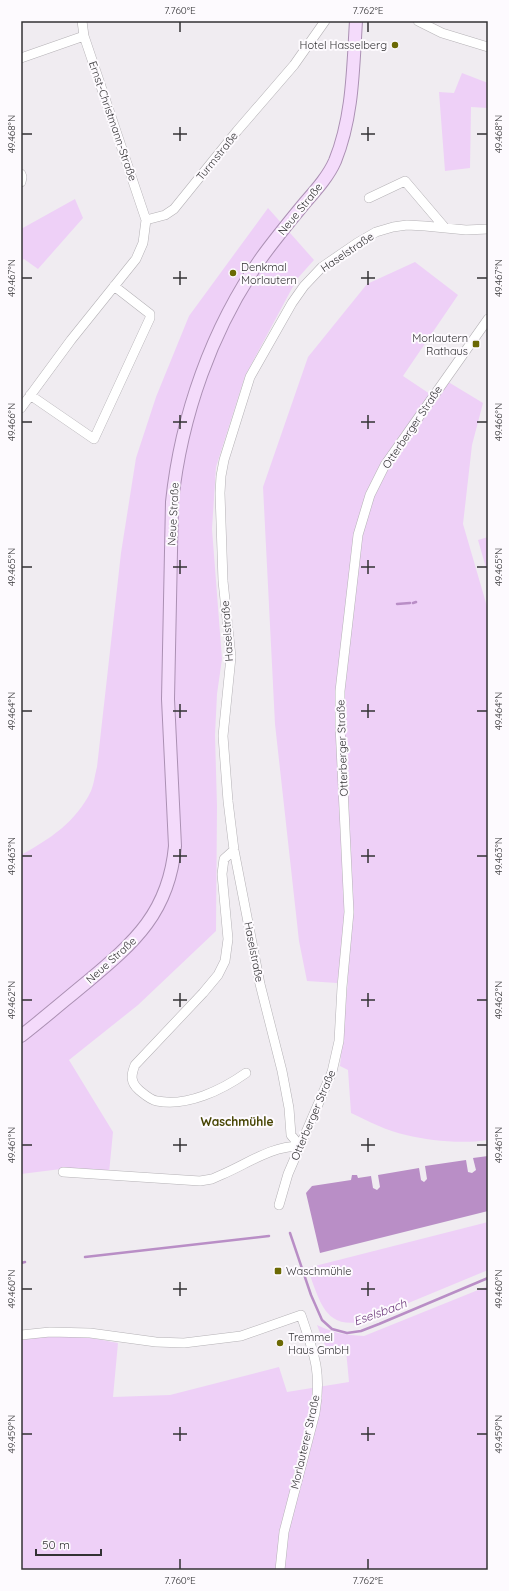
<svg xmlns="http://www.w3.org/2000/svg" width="509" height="1591" viewBox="0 0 509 1591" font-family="Quicksand,sans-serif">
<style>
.green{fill:#eed0f7}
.water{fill:#b98ec6}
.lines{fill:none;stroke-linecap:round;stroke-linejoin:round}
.stream{stroke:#b98ec6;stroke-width:2.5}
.minor-casing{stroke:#b5b2b6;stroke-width:10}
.major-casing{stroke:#ab90b3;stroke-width:14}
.minor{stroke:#fff;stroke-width:9}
.major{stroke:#f4dbfb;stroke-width:12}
.ticks{fill:none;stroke:#333234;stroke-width:1.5}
.poi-dot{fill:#6b6904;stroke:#fdfafe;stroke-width:1.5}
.labels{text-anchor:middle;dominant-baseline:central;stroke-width:4;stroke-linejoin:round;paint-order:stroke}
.poi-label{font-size:11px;fill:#333234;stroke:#fdfafe;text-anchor:start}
.street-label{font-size:11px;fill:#333234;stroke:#fdfafe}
.neighbourhood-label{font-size:12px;font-weight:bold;fill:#464402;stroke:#fdfafe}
.water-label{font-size:12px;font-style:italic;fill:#663075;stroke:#fdfafe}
.neatline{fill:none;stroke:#333234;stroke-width:1.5}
.ticks-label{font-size:10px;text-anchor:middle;fill:#333234}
</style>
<rect width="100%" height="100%" fill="#f0ecf1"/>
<!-- green -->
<path class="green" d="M462 73 488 83V108L471 107 470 168 445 171 439 92 454 93Z
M75 199 83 218 38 269 24 259 21 261V229Z
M268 208 314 260 297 279 245 376 216 467 212 529 222 659 217 694 215 735 217 806 216 931 138 1005 69 1060 113 1132 109 1173 61 1169 21 1174V855C50 839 76 822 91 791 94 784 95 774 97 767L121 553 136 458 156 397 189 316Z
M415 262 458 295 403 376 433 396 445 380 483 403 472 445 463 524 488 610V1140C462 1144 431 1141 406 1135 387 1131 368 1121 351 1113L348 1070 340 1066 348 980 349 916 337 983 307 981 299 941 275 724 263 487 308 357 367 284Z
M488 537V575L478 540Z
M488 1222V1270L365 1321C323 1331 320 1299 307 1268Z
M488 1286V1570H21V1340C30 1339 40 1337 49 1336 72 1334 96 1339 118 1343L113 1397 170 1395 279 1367 287 1392 349 1382 346 1350 328 1353 317 1325C334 1333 345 1335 364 1336Z"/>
<!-- water -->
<path class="water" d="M488 1156V1211L320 1253 306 1193 312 1186 351 1180 352 1175H357L358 1178 371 1176 373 1188 377 1190 380 1187 378 1175 419 1168 421 1180 424 1182 427 1179 425 1166 466 1160 468 1172 472 1173 476 1170 473 1158Z"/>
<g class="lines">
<!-- stream -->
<path class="stream" d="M413 603 416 602
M397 604 410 603
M290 1233 311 1295 322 1320 332 1329 347 1333 361 1331 379 1324 488 1278
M85 1257 269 1236
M21 1263 25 1262"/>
<defs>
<path id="minor" d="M82 21 84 36 146 220
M418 21 442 33 488 47
M21 58 84 36
M21 174 22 177 21 182
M369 198 405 181 445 228
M30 395 94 439 150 318V314L114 286
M21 408 71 340 136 259 143 243 146 220 165 215 174 209 237 131 294 65 325 21
M234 850 224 859 222 874 228 939 225 961 218 975 203 993 135 1065C131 1075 130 1082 139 1090 144 1094 150 1100 157 1101 187 1107 222 1090 246 1073
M300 1146 291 1135 289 1108 282 1071 260 984 234 850 228 801 223 736 231 657 223 581 220 493 221 476 224 460 250 377 292 303 304 286 322 267 357 243 376 232 393 227 407 225 425 226 466 230 488 229
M63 1172 200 1181 212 1179 221 1175C247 1164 271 1146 300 1146
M279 1205 288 1174 332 1072 339 1041 342 987 349 912 340 726V691L358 535 370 495 385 465 488 319
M21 1335 50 1332 90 1333 156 1342 184 1343 241 1336 301 1315C314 1354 322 1371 315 1413L284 1532 280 1570"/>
<path id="major" d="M21 1036C43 1019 65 1000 87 982 135 942 169 912 175 846L168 699 172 502C181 416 212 328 262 257 275 239 289 222 303 205 315 191 328 177 335 161 353 117 353 68 356 21"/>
</defs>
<!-- minor casing -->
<use href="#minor" class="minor-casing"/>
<!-- major casing -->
<use href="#major" class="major-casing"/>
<!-- minor -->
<use href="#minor" class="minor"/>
<!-- major -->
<use href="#major" class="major"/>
</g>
<!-- ticks -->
<path class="ticks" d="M180 22V32M368 22V32M180 127V141M368 127V141M22 134H32M173 134H187M361 134H375M477 134H487M180 271V285M368 271V285M22 278H32M173 278H187M361 278H375M477 278H487M180 415V429M368 415V429M22 422H32M173 422H187M361 422H375M477 422H487M180 560V574M368 560V574M22 567H32M173 567H187M361 567H375M477 567H487M180 704V718M368 704V718M22 711H32M173 711H187M361 711H375M477 711H487M180 849V863M368 849V863M22 856H32M173 856H187M361 856H375M477 856H487M180 993V1007M368 993V1007M22 1000H32M173 1000H187M361 1000H375M477 1000H487M180 1138V1152M368 1138V1152M22 1145H32M173 1145H187M361 1145H375M477 1145H487M180 1282V1296M368 1282V1296M22 1289H32M173 1289H187M361 1289H375M477 1289H487M180 1427V1441M368 1427V1441M22 1434H32M173 1434H187M361 1434H375M477 1434H487M180 1559V1569M368 1559V1569"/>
<!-- markers -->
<g class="poi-dot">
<circle cx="395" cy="45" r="4"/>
<circle cx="233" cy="273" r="4"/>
<rect x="472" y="340" width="8" height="8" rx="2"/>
<rect x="274" y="1267" width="8" height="8" rx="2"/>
<circle cx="280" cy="1343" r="4"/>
</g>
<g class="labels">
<!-- poi labels -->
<g class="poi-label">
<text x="387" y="45" text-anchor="end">Hotel Hasselberg</text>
<text x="241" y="267">Denkmal<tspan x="241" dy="13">Morlautern</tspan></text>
<text x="468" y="338" text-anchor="end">Morlautern<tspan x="468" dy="13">Rathaus</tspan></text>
<text x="286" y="1271">Waschmühle</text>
<text x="288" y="1337">Tremmel<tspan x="288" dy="13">Haus GmbH</tspan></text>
</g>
<!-- street labels -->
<g class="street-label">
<text transform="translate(113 121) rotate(71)">Ernst-Christmann-Straße</text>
<text transform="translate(217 156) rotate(-51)">Turmstraße</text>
<text transform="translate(300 209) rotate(-51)">Neue Straße</text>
<text transform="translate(347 252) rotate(-34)">Haselstraße</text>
<text transform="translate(412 427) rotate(-56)">Otterberger Straße</text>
<text transform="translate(173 514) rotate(-87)">Neue Straße</text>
<text transform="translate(227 631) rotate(-94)">Haselstraße</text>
<text transform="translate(342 748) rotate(-92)">Otterberger Straße</text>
<text transform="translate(254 952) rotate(79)">Haselstraße</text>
<text transform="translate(111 960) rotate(-42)">Neue Straße</text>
<text transform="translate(313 1115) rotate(-67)">Otterberger Straße</text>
<text transform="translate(305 1442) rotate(-77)">Morlauterer Straße</text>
</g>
<!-- neighbourhood labels -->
<g class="neighbourhood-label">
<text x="237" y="1121">Waschmühle</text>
</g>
<!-- water labels -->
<g class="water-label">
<text transform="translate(380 1312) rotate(-20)">Eselsbach</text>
</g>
</g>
<!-- border -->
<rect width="509" height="1591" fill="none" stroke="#fdfafe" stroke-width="44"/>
<!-- scale -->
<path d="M36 1549v6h65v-6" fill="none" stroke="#333234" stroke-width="2"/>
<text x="42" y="1549" font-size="12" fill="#333234" stroke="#fdfafe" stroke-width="3" paint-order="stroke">50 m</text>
<rect x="22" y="22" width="465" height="1547" class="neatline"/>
<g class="ticks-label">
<text x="180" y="14">7.760°E</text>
<text x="368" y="14">7.762°E</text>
<text transform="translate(11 134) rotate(-90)" y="4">49.468°N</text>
<text transform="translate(498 134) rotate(-90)" y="4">49.468°N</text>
<text transform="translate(11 278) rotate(-90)" y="4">49.467°N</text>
<text transform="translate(498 278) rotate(-90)" y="4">49.467°N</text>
<text transform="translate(11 422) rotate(-90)" y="4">49.466°N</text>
<text transform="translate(498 422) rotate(-90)" y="4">49.466°N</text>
<text transform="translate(11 567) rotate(-90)" y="4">49.465°N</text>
<text transform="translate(498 567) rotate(-90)" y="4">49.465°N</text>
<text transform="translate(11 711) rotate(-90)" y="4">49.464°N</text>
<text transform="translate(498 711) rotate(-90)" y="4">49.464°N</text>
<text transform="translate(11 856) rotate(-90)" y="4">49.463°N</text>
<text transform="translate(498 856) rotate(-90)" y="4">49.463°N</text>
<text transform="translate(11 1000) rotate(-90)" y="4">49.462°N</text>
<text transform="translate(498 1000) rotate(-90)" y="4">49.462°N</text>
<text transform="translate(11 1145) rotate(-90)" y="4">49.461°N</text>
<text transform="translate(498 1145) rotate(-90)" y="4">49.461°N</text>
<text transform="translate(11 1289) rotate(-90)" y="4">49.460°N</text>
<text transform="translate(498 1289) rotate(-90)" y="4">49.460°N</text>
<text transform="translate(11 1434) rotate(-90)" y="4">49.459°N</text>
<text transform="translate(498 1434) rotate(-90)" y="4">49.459°N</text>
<text x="180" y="1584">7.760°E</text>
<text x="368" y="1584">7.762°E</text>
</g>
</svg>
